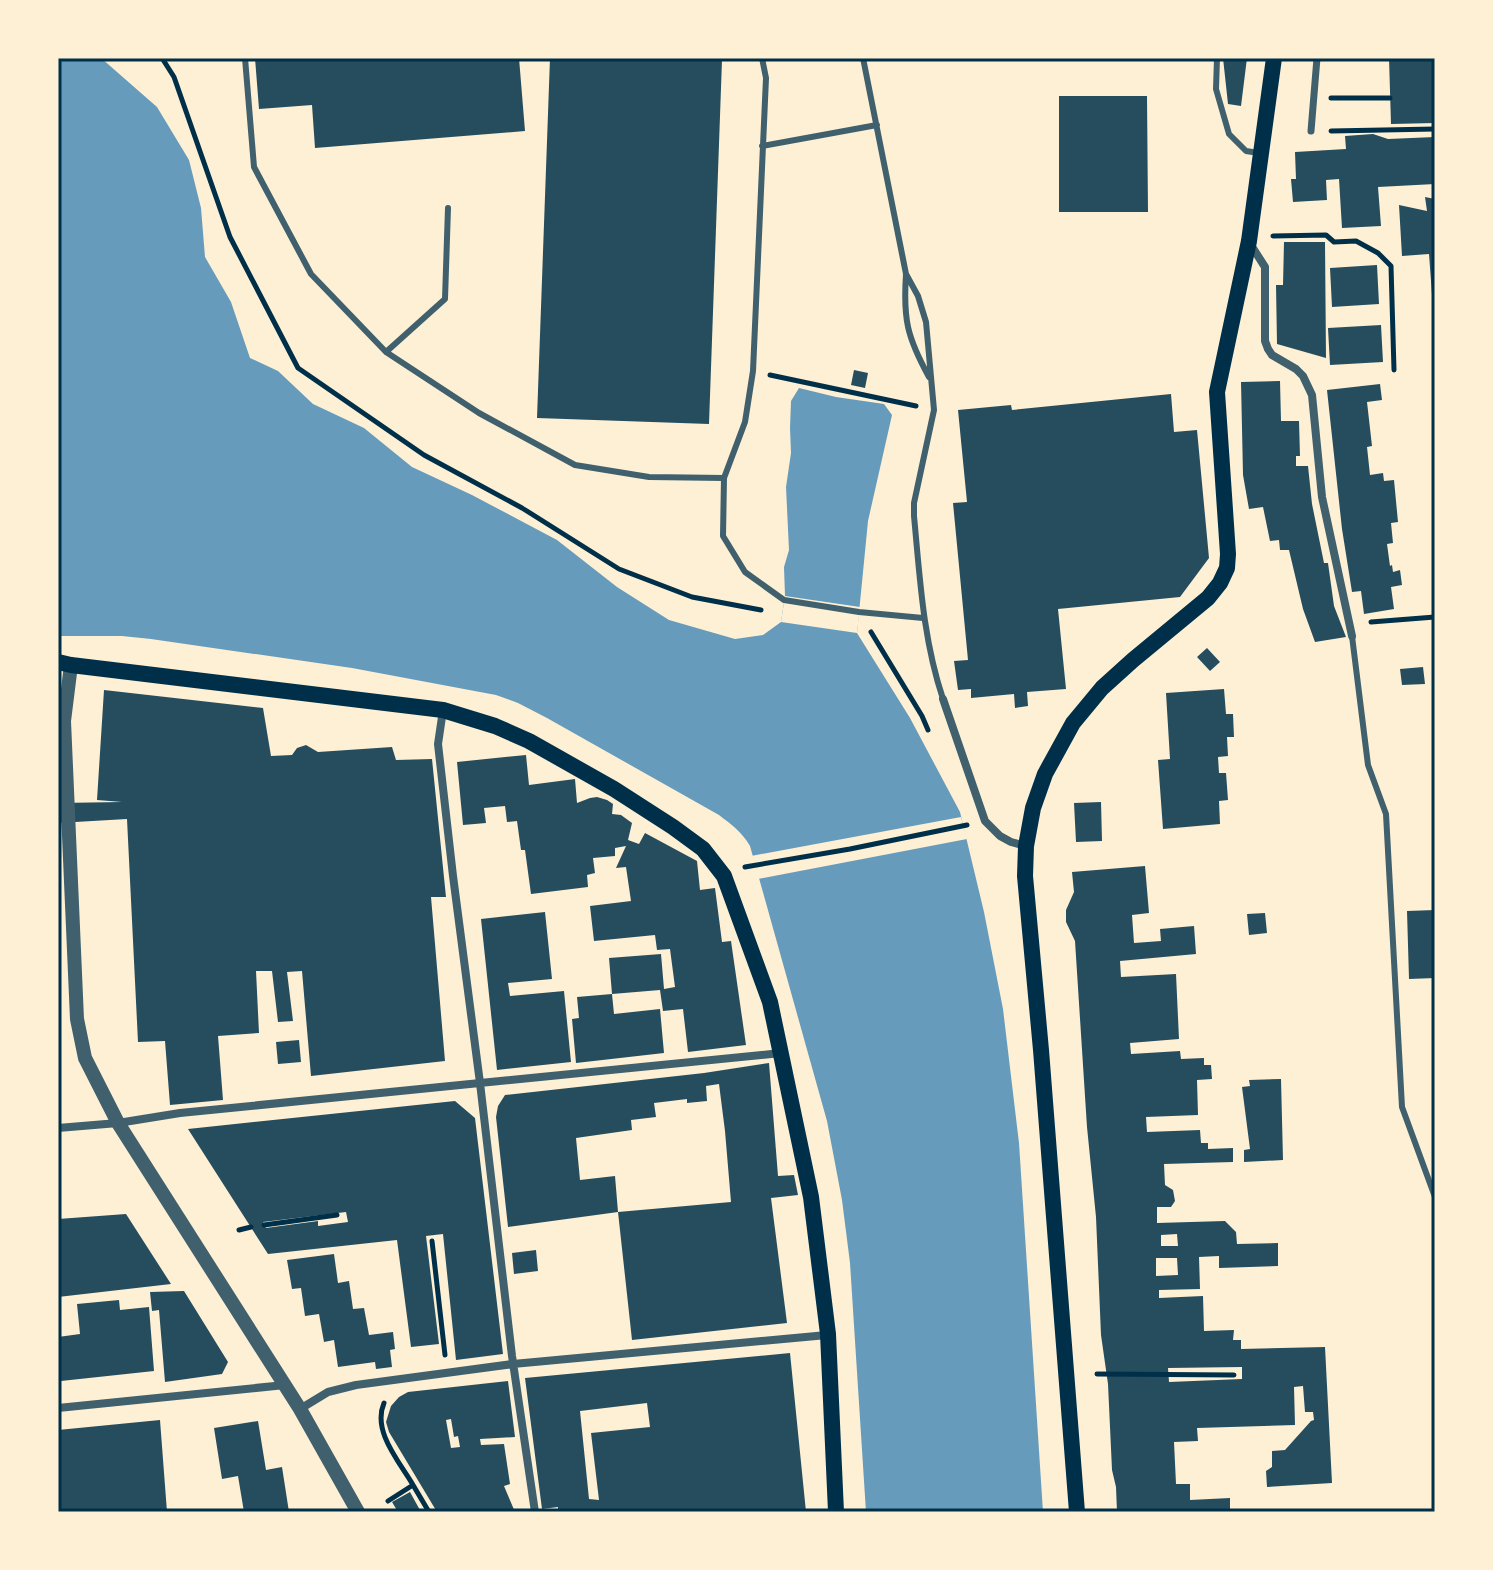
<svg xmlns="http://www.w3.org/2000/svg" width="1493" height="1570" viewBox="0 0 1493 1570" font-family="'Source Sans 3',sans-serif">
<style>
.water{fill:#669bbc}
.pier{fill:#fdf0d5}
.building{fill:#264d5e;fill-rule:evenodd}
.lines{fill:none;stroke-linecap:round;stroke-linejoin:round}
.path{stroke:#003049;stroke-width:5}
.service{stroke:#3f606c;stroke-width:6}
.pedestrian{stroke:#3f606c;stroke-width:7}
.minor{stroke:#3f606c;stroke-width:8}
.tertiary{stroke:#3f606c;stroke-width:14}
.secondary{stroke:#003049;stroke-width:16}
.neatline{fill:none;stroke:#003049;stroke-width:3}
</style>
<rect width="100%" height="100%" fill="#fdf0d5"/>
<!-- water -->
<path class="water" d="M58 58H101L157 107 189 160 201 208 205 257 231 302 250 358 278 371 313 404 364 428 412 467 472 495 557 540 617 587 669 620 735 639 763 635 781 622 785 596 784 567 789 550 786 487 791 453 790 428 791 401 799 388 836 397 884 404 892 415 868 521 857 633 910 718 960 812 984 912 1003 1009 1019 1143 1043 1512H866L850 1263 842 1200 827 1121 750 846C742 832 732 825 719 815L547 718 518 703 496 695 352 668 151 639 122 636H58Z"/>
<!-- pier -->
<path class="pier" d="M785 596 860 607 857 633 781 622Z
M961 817 967 839 758 879 751 856Z"/>
<!-- building -->
<path class="building" d="M255 58H519L525 131 315 148 312 105 259 109Z
M550 58H654L722 60 709 424 537 418Z
M1223 58H1247L1241 106 1228 104Z
M1389 58H1435V74H1432L1433 90H1435V123L1391 124Z
M1059 96H1147L1148 212H1059Z
M1373 134 1388 139 1435 137V184L1378 187 1381 226 1342 228 1339 179 1326 180 1327 200 1293 202 1291 179H1296L1295 152 1346 149 1345 136Z
M1425 197 1435 199V307L1433 308 1429 254 1402 256 1399 205 1427 211Z
M1284 242H1325L1326 358 1277 344 1276 285H1283Z
M1377 265 1379 304 1332 307 1330 268Z
M1381 325 1383 362 1330 365 1328 328Z
M854 370 868 373 865 388 851 385Z
M1280 381 1281 421H1299L1300 456H1296V466H1308L1312 504 1324 563H1328L1334 606 1346 637 1315 642 1303 609 1289 550H1280L1279 540 1270 541 1263 507 1249 509 1243 475 1241 382Z
M1380 384 1382 400 1367 402 1372 446 1367 447 1370 475 1383 473 1384 481 1394 480 1398 522 1391 523 1393 543 1387 544 1390 566 1392 565 1393 572 1400 570 1402 585 1391 587 1394 609 1364 614 1361 591 1352 592 1342 529 1327 390Z
M1171 394 1174 432 1197 430 1209 558 1180 597 1058 609 1066 689 1027 692 1028 706 1015 708 1014 694 971 698V689L958 690 954 661 968 660 953 503 967 502 958 410 1011 405 1012 410Z
M1207 648 1220 662 1210 671 1197 657Z
M1423 667 1425 684 1402 685 1400 669Z
M1224 689 1226 714H1233L1234 737H1227L1228 756 1218 757 1219 773H1226L1228 800 1219 801 1220 824 1163 829 1158 760 1170 759 1166 693Z
M104 690 263 708 271 756 292 755 297 748 306 745 318 752 392 747 396 760 432 759 446 897H431L445 1061 311 1076 302 971 287 972 293 1021 278 1022 272 971H256L259 1033 218 1036 223 1100 170 1105 165 1041 138 1042 127 819 58 823V803L122 802 97 800Z
M526 755 529 785 575 779 577 803 590 798 597 797 607 800 613 804 612 814 621 815 632 823 628 840 639 844 645 833 697 861 700 890 715 888 722 942 731 941 746 1045 688 1052 683 1009 663 1011 660 990 612 994 609 958 661 954 664 989 675 987 670 949 657 950 655 935 594 941 590 906 631 901 626 867 616 868 626 846 615 848V856L593 858 595 873 587 875 588 887 531 894 525 850H521L517 821 507 822 505 806 484 808 486 823 463 825 457 762Z
M1101 802 1102 841 1076 842 1074 803Z
M1145 866 1149 913 1132 915 1134 943 1161 941 1160 929 1194 926 1196 954 1120 961 1121 977 1176 974 1179 1039 1130 1043 1131 1054 1180 1051 1181 1059 1204 1058V1065H1211L1212 1079 1197 1080 1198 1115 1146 1117 1147 1132 1200 1130 1201 1143H1208V1149L1233 1148V1162L1164 1164 1165 1185 1173 1190 1175 1201 1171 1207H1157V1223L1225 1221 1236 1232 1237 1244 1278 1243V1266L1219 1268V1256L1199 1257 1200 1289 1159 1290V1298L1203 1296 1204 1331 1234 1330 1233 1340H1241V1349L1325 1347 1332 1483 1267 1487 1266 1471 1272 1467V1451L1285 1450 1311 1421 1314 1420 1313 1412H1305L1303 1386 1294 1387 1295 1425 1197 1428 1198 1441 1174 1442 1176 1484H1190V1500L1230 1498V1512H1117L1116 1487 1112 1470 1108 1384 1101 1335 1096 1217 1087 1127 1075 941 1066 922V910L1074 892 1072 872ZM1177 1234 1178 1246H1161V1235ZM1156 1258H1177L1178 1275 1156 1276ZM1242 1367V1379L1169 1382 1168 1368Z
M1435 910V978L1409 979 1407 911Z
M545 912 552 979 508 983 510 996 564 991 571 1062 497 1070 481 919Z
M1265 913 1267 933 1249 935 1247 914Z
M612 994 614 1014 660 1009 664 1053 576 1063 572 1019 579 1018 577 997Z
M299 1040 301 1062 278 1064 276 1042Z
M769 1063 778 1176 794 1175 798 1195 771 1198 787 1323 632 1340 618 1212 508 1227 496 1117 498 1106 505 1095 704 1073ZM719 1084 725 1131 731 1202 618 1212 615 1176 580 1180 576 1138 632 1130 631 1120 656 1117 654 1103 687 1099V1103L707 1101 706 1086Z
M1281 1079 1283 1160 1244 1162V1150L1250 1149 1242 1087 1250 1086 1249 1080Z
M455 1101 475 1118 503 1354 456 1360 443 1234 426 1236 439 1344 411 1347 397 1240 268 1254 188 1129ZM346 1212 348 1222 318 1226V1221L266 1228 263 1222Z
M126 1214 171 1284 58 1297V1219Z
M536 1250 538 1271 514 1274 512 1253Z
M334 1254 338 1283 349 1281 353 1309 364 1308 369 1335 393 1332 395 1349 390 1350 392 1367 376 1369 375 1362 338 1367 334 1340 324 1342 319 1314 305 1316 301 1288 292 1289 287 1260Z
M184 1291 228 1362 222 1374 165 1382 159 1310 152 1311 150 1292Z
M119 1300 120 1310 149 1307 154 1371 61 1381 58 1337 80 1334 77 1304Z
M790 1353 806 1512H558V1507L542 1509 525 1378ZM647 1403 650 1427 591 1433 599 1500 589 1499 580 1411Z
M508 1381 515 1437 480 1439 481 1445 504 1444 510 1484 504 1486 515 1512H437L389 1432 386 1422 391 1406 399 1397 408 1392ZM451 1419 454 1437 458 1436 460 1447 451 1448 446 1420Z
M160 1420 167 1512H58V1430Z
M258 1421 266 1470 282 1467 289 1512H244L238 1476 222 1479 214 1428Z
M410 1492 421 1512H398L392 1502Z"/>
<g class="lines">
<!-- path -->
<path class="path" d="M162 58 174 77 230 237 298 368 424 455 522 508 619 569 692 597 761 610
M1331 98H1390
M1331 131 1435 129
M1273 236 1326 235 1334 242 1356 241 1378 253 1391 266 1394 370
M770 375 916 406
M1371 622 1435 617
M871 632 922 716 928 730
M745 867 850 849 967 825
M264 1225 337 1215
M239 1230 251 1227
M432 1241 445 1355
M1097 1374 1234 1375
M384 1403C372 1431 399 1461 413 1485
M388 1501 413 1485 429 1512"/>
<!-- service -->
<path class="service" d="M245 58 254 167 311 274 386 352 479 413 575 465 649 477 724 478
M762 58 766 78 753 371 745 422 724 478 723 536 745 572 784 600 859 612 923 618
M863 58 906 274C903 319 907 337 929 377
M1217 58 1216 89 1229 134 1246 151 1259 153
M762 146 877 125
M906 274 918 296 926 322 934 410 914 503V516C920 579 923 639 943 699
M386 352 445 299 448 208
M1352 636 1368 765 1386 814 1402 1107 1435 1197"/>
<!-- pedestrian -->
<path class="pedestrian" d="M1311 131 1317 58"/>
<!-- minor -->
<path class="minor" d="M1249 242 1265 267V341L1268 349 1272 355 1296 369 1303 376 1312 395 1322 497 1352 636
M943 699 985 821 1000 836 1011 842 1026 846
M443 710 438 744 453 876 480 1083 512 1356 535 1512
M58 1128 118 1123 180 1113 781 1053
M58 1408 285 1385
M300 1409 328 1392 356 1385 513 1364 827 1335"/>
<!-- tertiary -->
<path class="tertiary" d="M71 665 64 721 77 1019 85 1058 118 1123 300 1409 358 1512"/>
<!-- secondary -->
<path class="secondary" d="M58 662 71 665 443 710 495 726 529 741 614 789 673 827 703 849 724 876 770 1002 811 1197 828 1334 836 1512
M1077 1512 1041 1050 1025 876 1026 846 1033 808 1045 774 1073 723 1102 688 1133 660 1208 598 1220 583 1227 568 1228 554 1217 392 1249 241 1274 58"/>
</g>
<!-- border -->
<rect width="1493" height="1570" fill="none" stroke="#fdf0d5" stroke-width="120"/>
<rect x="60" y="60" width="1373" height="1450" class="neatline"/>
</svg>
